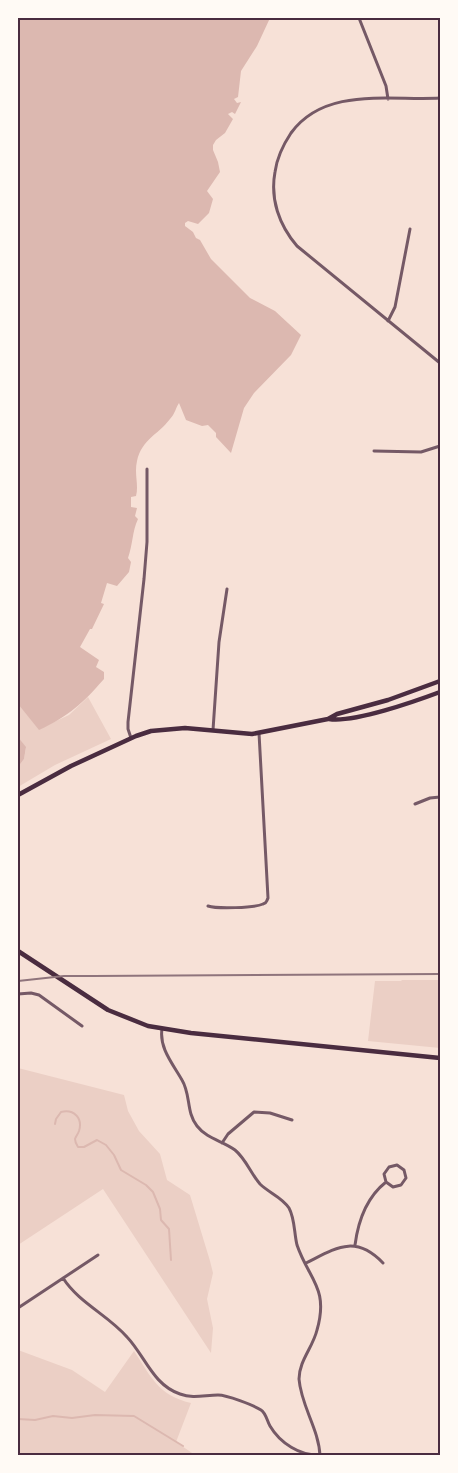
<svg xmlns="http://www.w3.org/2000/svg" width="458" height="1473" viewBox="0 0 458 1473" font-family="Rubik,sans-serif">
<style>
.green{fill:#ebcfc5}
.water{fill:#dcb8b0}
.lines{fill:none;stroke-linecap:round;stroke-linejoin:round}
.stream{stroke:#dcb8b0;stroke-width:2}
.minor{stroke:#755966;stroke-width:3}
.primary{stroke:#4a2c40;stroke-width:4.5}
.rail{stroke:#8f747c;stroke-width:2}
.neatline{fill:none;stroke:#4a2c40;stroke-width:2}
</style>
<rect width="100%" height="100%" fill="#f7e1d7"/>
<!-- green -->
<path class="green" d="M88 697 111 739 55 765 18 787V767L24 759 26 748 18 737V704L39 729 69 715Z
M402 980H440V1048L368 1041 375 981H401Z
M18 1068 124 1095 128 1111 139 1131 160 1154 167 1180 190 1195 210 1261 213 1273 207 1299 213 1328 211 1353 103 1189 18 1245Z
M18 1350 72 1370 105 1392 134 1351C151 1377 158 1395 191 1403L176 1442 195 1455H18Z"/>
<!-- water -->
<path class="water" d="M18 18H270L257 46 241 71 238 97 234 99 237 103 241 102 235 114 232 112 228 114 233 119 225 133 216 140 213 145V150L218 162 220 172 207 191 213 199 209 213 198 224 188 221 185 223V226L193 232 196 238 200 240 211 259 250 298 275 311 301 335 291 355 254 393 244 408 231 453 216 437V433L208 425 202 426 186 420 179 403C176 407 175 414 170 419 158 435 142 439 137 461 134 474 139 485 136 496L131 497V507L137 508 135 516 138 519C132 532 133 544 128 558L131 562 129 572 117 586 107 583 101 603 104 604 92 629H90L80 647 99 660 96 667 104 672V679C83 703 69 716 39 730L18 704Z
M18 737 26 747 24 759 18 767Z"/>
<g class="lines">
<!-- stream -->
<path class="stream" d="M55 1124 56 1119 61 1112C74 1109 83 1118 79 1131 78 1134 76 1136 75 1139 75 1142 76 1144 78 1147H84L97 1140 106 1145 114 1155 121 1170 146 1185 153 1192 160 1209 161 1220 169 1229 171 1260
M18 1419 35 1420 53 1416 72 1418 95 1415 134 1416 183 1446"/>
<!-- minor -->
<path class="minor" d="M359 18 386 86 388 99
M440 98C391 101 325 86 291 133 283 145 277 157 275 172 270 199 279 225 297 246L440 363
M388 321 395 307 410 229
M374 451 421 452 440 446
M213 730 219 642 227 589
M131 738 128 729V722L144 579 147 542V469
M415 804 430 798 440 797
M208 906C217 909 254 908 263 904 267 903 266 902 268 898L259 733
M18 994 31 993 39 995 82 1026
M162 1029C159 1048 173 1064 182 1080 191 1095 186 1112 197 1126 207 1139 223 1141 235 1150 246 1159 251 1174 260 1184 269 1193 282 1197 289 1208 295 1219 294 1233 297 1245 309 1280 329 1288 317 1330 313 1347 299 1361 299 1379 301 1406 319 1429 320 1456
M222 1143 228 1134 254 1112 270 1113 292 1120
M355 1245C358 1222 367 1197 386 1182L393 1187 401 1185 406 1178 404 1170 397 1165 389 1167 384 1174 386 1182
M306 1263C336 1248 355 1234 383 1263
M63 1278C79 1303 108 1315 127 1337 145 1356 153 1385 180 1394 193 1399 205 1395 218 1395 227 1395 253 1405 261 1410 266 1413 267 1421 270 1426 280 1443 300 1456 320 1455
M18 1308 98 1255"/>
<!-- primary -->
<path class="primary" d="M329 719C354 723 416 701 440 692
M18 795 71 766 136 736 151 731 185 728 252 734 328 719 337 714 388 700 440 681
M18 951 108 1010 148 1026 191 1033 440 1058"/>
<!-- rail -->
<path class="rail" d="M18 981 64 976H93L440 974"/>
</g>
<!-- border -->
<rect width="458" height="1473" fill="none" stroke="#fffaf5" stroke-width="38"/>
<rect x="19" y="19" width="420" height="1435" class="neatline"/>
</svg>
